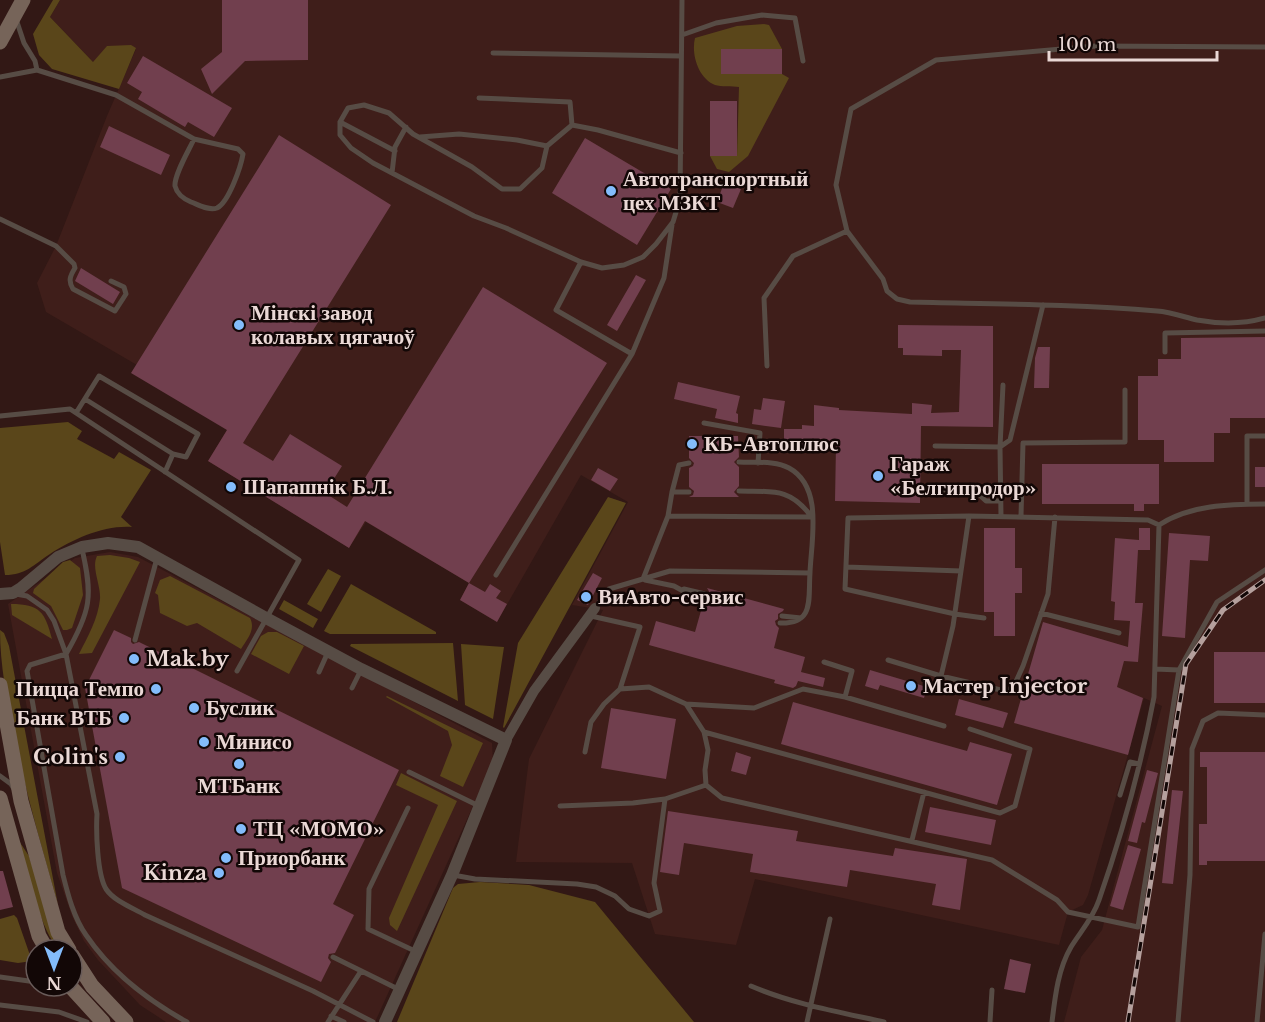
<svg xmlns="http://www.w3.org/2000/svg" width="1265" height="1022" font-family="'Libre Baskerville',serif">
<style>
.built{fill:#3f1e1a}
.green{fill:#5a461a}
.building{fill:#713f4e}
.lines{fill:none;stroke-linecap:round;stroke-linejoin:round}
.service{stroke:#574c45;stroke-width:5}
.minor{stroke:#574c45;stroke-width:10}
.tertiary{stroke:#574c45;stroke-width:12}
.secondary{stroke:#766459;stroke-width:15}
.rail-casing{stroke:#b5a09d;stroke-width:5}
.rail{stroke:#120706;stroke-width:3;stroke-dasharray:9;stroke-linecap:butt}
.poi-dot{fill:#83bcfb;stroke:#120706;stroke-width:2}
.labels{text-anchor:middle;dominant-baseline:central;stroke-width:5;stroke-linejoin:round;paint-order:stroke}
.poi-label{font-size:21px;font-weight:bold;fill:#ead8d5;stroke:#120706;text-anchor:start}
</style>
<rect width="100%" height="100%" fill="#321815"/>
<path class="built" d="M60 0H1265V1022H1064L1081 957 1102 930 1162 706 1144 698 1088 895 1083 905 1068 912 1059 945 755 879 736 945 655 934 632 863 516 862 529 759 603 610 572 605 628 502 581 475 497 622 460 600 469 583 366 522 349 548 208 461 227 430 137 365 46 312 37 283 56 246 107 116 136 49 93 62 50 17Z
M110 552 138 557 492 743 493 762 375 1022H166L140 1005 98 960 84 941 72 916 57 873 8 604 75 558Z"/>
<path class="green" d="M53 0H60L50 17 93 62 107 46 131 45 136 48 119 89 52 69 39 55 33 34Z
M764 24 769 25 782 49V74L789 78 748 156 729 172 717 169 710 156H737L739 87C732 86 721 87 715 85 698 78 691 54 695 38L737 26Z
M68 422 82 431 77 439 114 459 119 452 151 470 121 517 132 527C104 525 73 539 50 554 33 565 26 575 5 575L0 542V428Z
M608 497 626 503 504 728 503 727 518 643Z
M110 555 129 558 140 562 92 653 79 654C88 636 98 619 100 599 101 585 91 568 97 556Z
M70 560 80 568 83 595 72 628 67 630H63L51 606 33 593 34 589 63 562Z
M328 569 341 576 321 612 307 604Z
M170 576 250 618C256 630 247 639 241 649L197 623 187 626 160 613 158 595 155 593 160 580Z
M351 584 436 632V634H330L324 631Z
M284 600 318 619 313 628 279 609Z
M11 604C40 604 45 612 52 639L12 615Z
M0 630 4 633 9 646 58 905C42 849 26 793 14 735 7 700 0 665 0 630Z
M268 632H277L304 646 289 674 251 654 261 636Z
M453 643 458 701 350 646 351 644Z
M461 644 504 647 493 719 465 705Z
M387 696 483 743 463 787 440 776 452 745 448 731 386 697Z
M401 773 457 801 397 931 390 925 389 918 438 805 396 785Z
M19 841 29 856 57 943 55 944C40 928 26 865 19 841Z
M480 882 529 885 595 902 694 1022H397L453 888 458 884Z
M14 915 17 918 32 961 18 963 0 960V919Z"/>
<path class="building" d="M222 0H308V60L245 61 212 94 201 69 222 52Z
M721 49H782V74H721Z
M143 56 232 108 214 137 188 122 185 127 138 99 142 92 127 83Z
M710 101H737V156H710Z
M109 126 170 155 161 175 100 147Z
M279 135 391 205 243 443 273 461 290 434 342 466 325 493 347 507 483 287 607 363 469 583 365 521 349 548 208 461 227 430 131 373Z
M585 138 671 189 637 245 552 193Z
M724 183 741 189 733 208 717 202Z
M81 268 120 292 113 304 75 281Z
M636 275 646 280 617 331 607 325Z
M898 325 993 326V427L921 426 920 503 835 501 836 445H813V447H802V451H784V429H802V425L814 426V405L839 408V410L912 414V403L932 405 931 413 959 412 961 350H942V356L903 355V348H898Z
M1265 337V418H1230V433H1214V462H1164V440H1138V376H1158V359H1181V338Z
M1038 347H1050L1049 388H1034L1035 358Z
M678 382 740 396 736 413 738 414V423L715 418 717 409 674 399Z
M763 398 785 401 781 428 752 424 754 409 761 410Z
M689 436H738L739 457 734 462 739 467V486L734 492 739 497H689L693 495 694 491 689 487V468L693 466 694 463 689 458Z
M1042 464H1159V504H1144V511H1134V504H1042Z
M1255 467H1265V487H1255Z
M598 468 618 479 610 491 591 480Z
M984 528H1015V568H1022V593H1015V636H994V612H984Z
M1139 528H1150V550H1138L1135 603H1143L1138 662 1124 661 1117 687 1143 698 1128 755 1014 723 1043 622 1128 647 1130 621 1114 620 1115 602 1111 601 1115 538 1139 540Z
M1169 533 1210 536 1208 561 1190 560 1185 638 1162 636Z
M593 573 602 578 588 605 577 600Z
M469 583 485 592 490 584 501 591 496 598 507 604 497 622 460 600Z
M707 588 784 609 783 611 778 614V619L775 621 776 625 779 628 774 648 805 657 801 672 825 678 823 687 798 681 796 686 793 688 774 683 775 680 649 645 656 621 695 632 702 607 707 604 706 599 710 593Z
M114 630 131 638V642L133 644 139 642 399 770 333 904 354 915 335 953 329 954 328 958 331 962 321 982 122 888 85 688Z
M1214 652H1265V703H1214Z
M870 670 927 687 924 698 880 685 878 690 865 686Z
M959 699 1008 713 1003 728 955 715Z
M793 702 967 751 970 742 1012 754 997 805 781 744Z
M611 708 676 719 666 779 601 768Z
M736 752 751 757 746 775 731 771Z
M1200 752H1265V861H1207V865H1199V824H1207V767H1200Z
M1147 770 1158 773 1145 823 1142 822 1137 843 1128 841Z
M1172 790 1183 791 1173 884 1162 883Z
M930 807 996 820 991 845 925 832Z
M668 811 798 831 796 841 893 856 895 848 967 859 960 910 932 905 936 884 850 870 847 887 750 872 753 854 684 843 679 875 660 872Z
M1128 845 1141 849 1123 910 1110 906Z
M0 871H3L13 907 0 910Z
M1010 959 1031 964 1025 993 1004 989Z"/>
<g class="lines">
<path class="service" d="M16 19 24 43 35 61 37 70 116 95 194 139 238 149 243 154C241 166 229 202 217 208 209 211 199 205 191 202 184 199 177 194 175 186 174 175 189 150 194 139
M682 35 716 23 762 15 795 18 803 61
M1265 47 1095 46 936 60 851 109 836 185 847 231 883 279 887 291 897 299 910 302C992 304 1075 304 1157 311 1171 312 1184 317 1197 320 1219 324 1244 324 1265 318
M493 53 681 56
M0 77 37 70
M479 98 570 102 572 125
M340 122 395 151
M420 137 459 134 517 140 547 146 542 168 520 189H502L472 167 413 134 389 113 364 105 348 108 340 122V135L351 148 373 163 474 216 506 228 581 262 602 268 624 265 643 257 656 244 673 222 680 199 682 0
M547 146 572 125 598 130 681 153
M392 173 395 147 406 127
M0 219 56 246 74 264 75 268C70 276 68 281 73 289L115 311 126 294 124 287 111 281
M1165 352V333L1265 331
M632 354 664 278 672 225
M767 366 764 298 793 256 847 231
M76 413 99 376 198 434 186 457 173 454 85 399
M0 416 70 409 299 560 237 671
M704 423 760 433 758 463
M935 446 1000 447 1001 516
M1000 447 1010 440 1043 305
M1000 447 1003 385
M165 472 173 454
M936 490H974L986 501H1000
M739 491C772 492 789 487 811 516
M672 492 679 465 689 463
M1247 504V436H1265
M668 516 812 517
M969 516 848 518 845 589 955 614 984 618
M1021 516 1023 443 1125 442V390
M1159 525C1189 505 1230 504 1265 504
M82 549C93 596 91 611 66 654L30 665 27 671 63 875C68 895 74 918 86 935 111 972 149 1001 187 1022
M846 567 961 571
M496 575 632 354 556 310 581 262
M643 579 668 516 672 492H689
M645 580 674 586 703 602
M684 589 705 594
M16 594 27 596 47 610 54 621 66 654 97 814C96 831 97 874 106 889 114 901 133 908 145 915L313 991 373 1022
M595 608 609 589 670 571 810 573C811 541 824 487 789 468 775 460 754 463 739 462
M1041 613 1119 633
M591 616 640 627 620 689
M782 616 801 618
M780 623C815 624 808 599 810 573
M135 640 157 558
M888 660 941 676 953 626 969 516 1148 520 1159 525
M824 662 852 671 845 697
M1155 669 1179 670 1217 602 1265 570
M319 672 328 652
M941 676 1005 691 1013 688 1023 666 1048 594 1055 517
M352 688 361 670
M686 704 754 708 803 689 845 697 944 726
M704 732 1000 813 1015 806 1030 749 970 729
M585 752 591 722 604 704 620 689 649 687 686 704 704 732 708 750 705 770 706 785 722 798 992 860 1057 900 1068 912 1138 927 1179 670
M409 772 479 806
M0 776 11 784 14 789
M1120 795 1130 762 1139 764
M560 806 633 803 665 799
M408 808 369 889 368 929 417 952
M912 840 924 792
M453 875 475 879 577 884 596 887 615 896 629 909 649 916 660 911 654 883 665 799 706 785
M333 957 400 990
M0 977 36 982
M751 986C793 1004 839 1012 884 1022
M0 1005 59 1012 87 1022
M331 1016 344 1022
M328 1022 361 971
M807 1022 830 919
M990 1022 992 990
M1052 1022C1055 997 1058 969 1071 947 1081 931 1093 918 1099 900 1122 834 1141 766 1154 697L1159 525
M1178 1022 1190 875 1192 749 1203 721 1218 713 1265 715
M1257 1022 1265 934"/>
<path class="minor" d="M506 740 534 691 595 608"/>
<path class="tertiary" d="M0 594 13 593 21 588 58 557 82 547 108 543 138 547 266 618 361 669 506 740 452 875 385 1022"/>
<path class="secondary" d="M0 42 23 0
M0 685 21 801 58 932 69 950
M0 798 39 936 47 950
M72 955 92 986 126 1022
M70 986 103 1022"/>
<g class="rail-casing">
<path id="rail" d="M1128 1022 1186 664 1223 610 1265 580"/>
</g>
<use href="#rail" class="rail"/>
</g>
<g class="poi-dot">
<circle cx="611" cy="191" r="6"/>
<circle cx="239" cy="325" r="6"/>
<circle cx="692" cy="444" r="6"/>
<circle cx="878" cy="476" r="6"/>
<circle cx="231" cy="487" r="6"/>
<circle cx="586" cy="597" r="6"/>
<circle cx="134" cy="659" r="6"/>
<circle cx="911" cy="686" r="6"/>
<circle cx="156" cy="689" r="6"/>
<circle cx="194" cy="708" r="6"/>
<circle cx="124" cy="718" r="6"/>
<circle cx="204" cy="742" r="6"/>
<circle cx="120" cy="757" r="6"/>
<circle cx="239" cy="764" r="6"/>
<circle cx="241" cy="829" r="6"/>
<circle cx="226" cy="858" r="6"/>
<circle cx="219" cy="873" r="6"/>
</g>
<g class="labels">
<g class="poi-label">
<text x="623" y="179">Автотранспортный<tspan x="623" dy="24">цех МЗКТ</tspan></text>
<text x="251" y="313">Мінскі завод<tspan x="251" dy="24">колавых цягачоў</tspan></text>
<text x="704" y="444">КБ-Автоплюс</text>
<text x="890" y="464">Гараж<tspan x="890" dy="24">«Белгипродор»</tspan></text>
<text x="243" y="487">Шапашнік Б.Л.</text>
<text x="598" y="597">ВиАвто-сервис</text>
<text x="146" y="659">Mak.by</text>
<text x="923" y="686">Мастер Injector</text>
<text x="144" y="689" text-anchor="end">Пицца Темпо</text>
<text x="206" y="708">Буслик</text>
<text x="112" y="718" text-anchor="end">Банк ВТБ</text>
<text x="216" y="742">Минисо</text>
<text x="108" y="757" text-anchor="end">Colin's</text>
<text x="239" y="786" text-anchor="middle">МТБанк</text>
<text x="253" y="829">ТЦ «МОМО»</text>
<text x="238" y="858">Приорбанк</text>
<text x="207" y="873" text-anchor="end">Kinza</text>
</g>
</g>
<g transform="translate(54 968) rotate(180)"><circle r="28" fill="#120706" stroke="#685b59" stroke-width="1.5"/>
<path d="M0-4.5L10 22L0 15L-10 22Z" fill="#83bcfb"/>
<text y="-9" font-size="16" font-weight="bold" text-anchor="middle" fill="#ead8d5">N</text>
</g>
<path d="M1049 51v9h168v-9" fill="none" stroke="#ead8d5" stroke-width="3"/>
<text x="1058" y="51" font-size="18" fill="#ead8d5" stroke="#120706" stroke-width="4.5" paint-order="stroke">100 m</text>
</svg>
